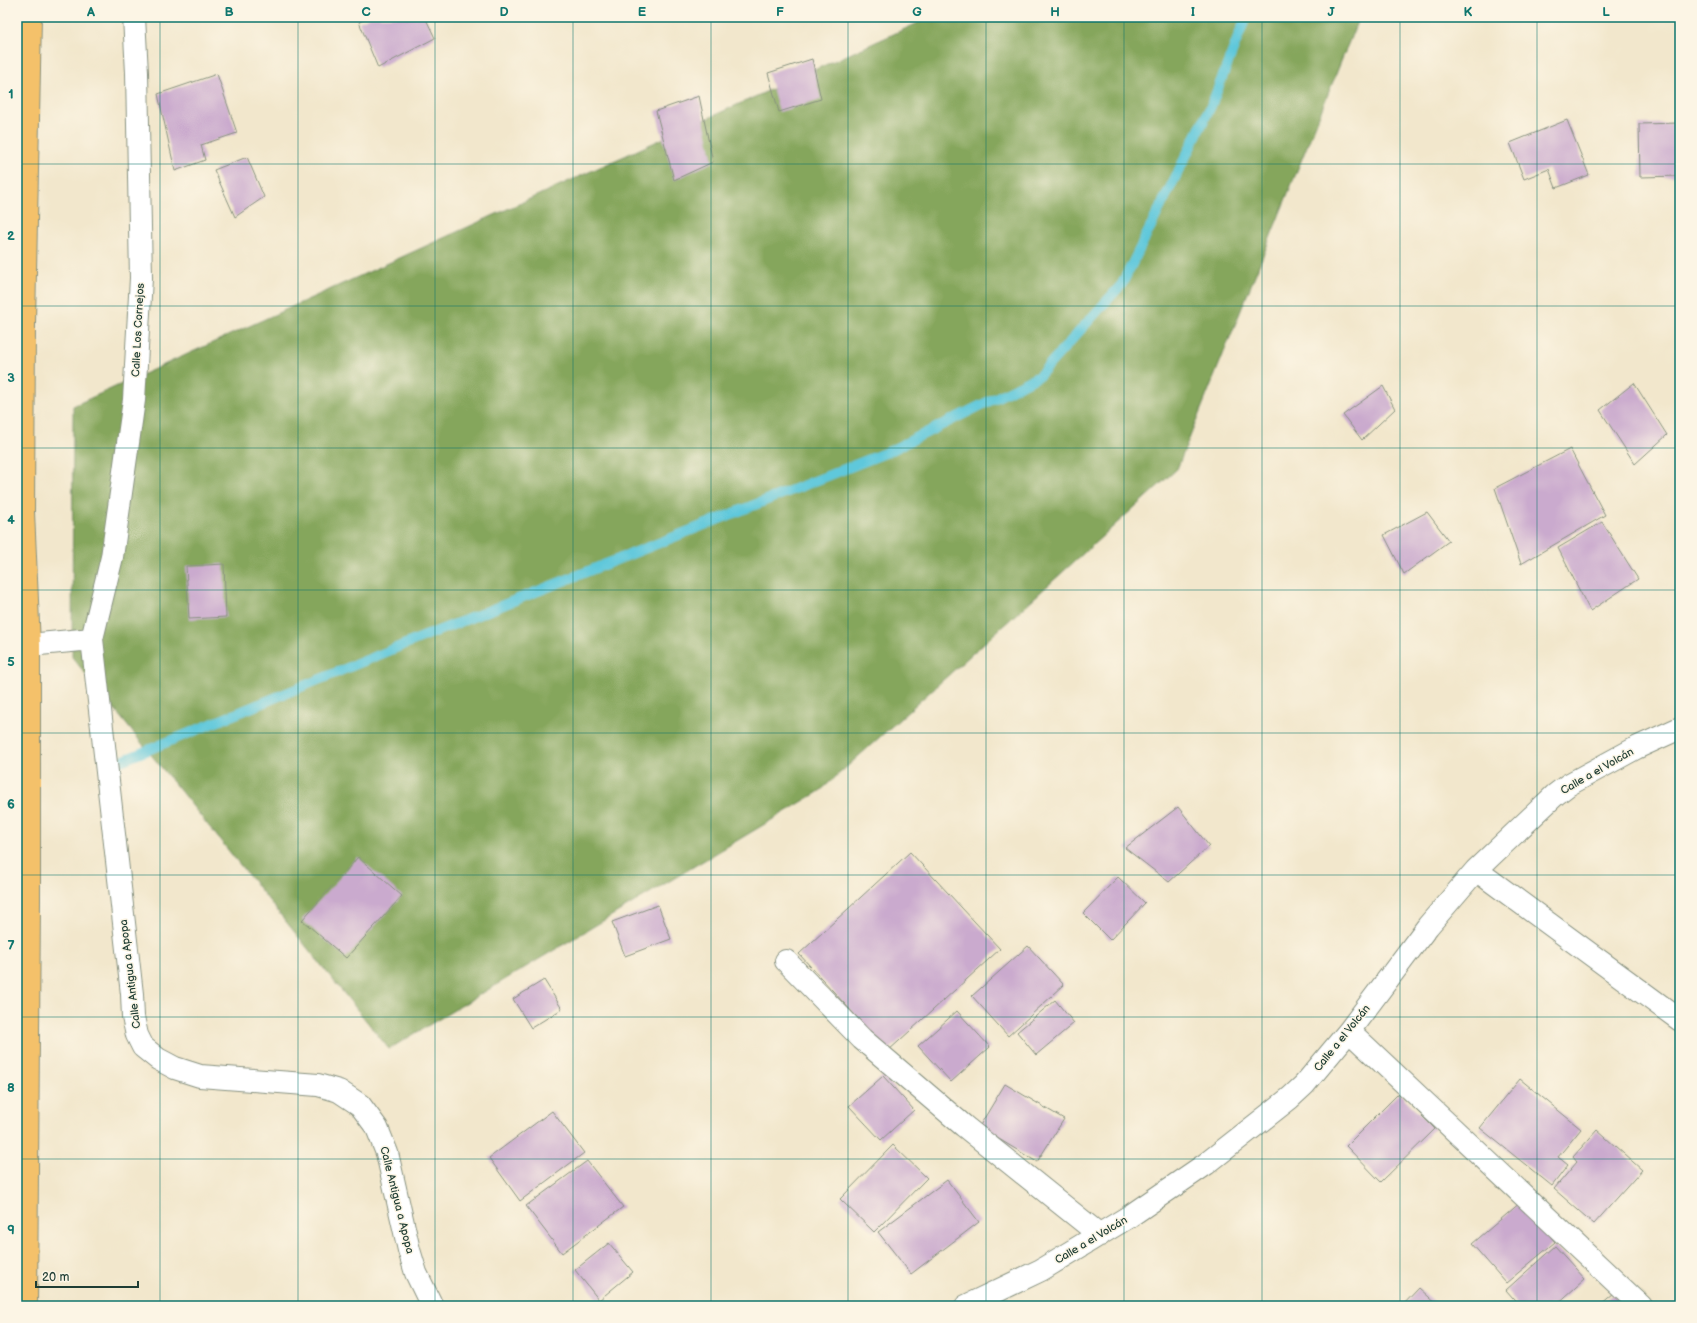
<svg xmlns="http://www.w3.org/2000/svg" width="1697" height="1323" font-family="'Balsamiq Sans',sans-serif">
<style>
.forest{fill:#85a65b;stroke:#527248}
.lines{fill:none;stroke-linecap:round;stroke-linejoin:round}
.stream{stroke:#5fc8db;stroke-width:10}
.building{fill:#caaace}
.minor-casing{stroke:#889280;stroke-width:24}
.trunk-casing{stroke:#889280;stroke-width:24}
.minor{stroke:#fff;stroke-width:22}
.trunk{stroke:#f4c16a;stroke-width:22}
.grid{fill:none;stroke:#0f766e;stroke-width:1;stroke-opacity:0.55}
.labels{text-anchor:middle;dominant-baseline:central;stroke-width:3;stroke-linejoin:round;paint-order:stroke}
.street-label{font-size:11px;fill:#1f3d34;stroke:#fcf5e5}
.neatline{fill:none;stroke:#0f766e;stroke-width:1.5}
.grid-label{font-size:13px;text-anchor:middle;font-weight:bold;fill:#0f766e}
</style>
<rect width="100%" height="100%" fill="#fcf5e5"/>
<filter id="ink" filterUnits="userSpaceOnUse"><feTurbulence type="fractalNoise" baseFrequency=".025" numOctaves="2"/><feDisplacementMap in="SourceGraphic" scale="8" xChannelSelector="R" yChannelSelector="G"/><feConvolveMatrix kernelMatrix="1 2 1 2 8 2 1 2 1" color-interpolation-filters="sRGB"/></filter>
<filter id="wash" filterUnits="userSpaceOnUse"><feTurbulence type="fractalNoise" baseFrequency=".012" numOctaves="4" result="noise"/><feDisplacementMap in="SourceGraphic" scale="16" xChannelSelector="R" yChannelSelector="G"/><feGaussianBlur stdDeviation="0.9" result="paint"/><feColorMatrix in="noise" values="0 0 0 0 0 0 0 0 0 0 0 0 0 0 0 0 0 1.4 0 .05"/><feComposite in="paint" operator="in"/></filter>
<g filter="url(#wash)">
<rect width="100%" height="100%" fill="#f2e7cc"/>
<path class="forest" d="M931 17H1359L1177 469 820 791 389 1049 72 657 73 406Z"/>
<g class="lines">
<path class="stream" d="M114 764 425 636 890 451 1039 376 1122 284 1211 106 1246 17"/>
</g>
<g id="blocks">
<path class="building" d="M370 17H425L435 38 378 68 359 22Z
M812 59 821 99 779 112 768 73Z
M217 74 237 133 201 145 205 160 175 171 158 94Z
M699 96 713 162 674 180 656 111Z
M1567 120 1589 175 1556 188 1549 169 1524 179 1510 143Z
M1680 123V176L1640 177 1639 124Z
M247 157 264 197 235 217 214 170Z
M1634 383 1667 435 1635 464 1600 410Z
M1383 386 1395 409 1362 440 1343 415Z
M1570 449 1605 515 1521 564 1495 488Z
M1427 512 1449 541 1404 574 1384 535Z
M1602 522 1638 579 1590 611 1558 548Z
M224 564 226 617 189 619 186 566Z
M1178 807 1209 846 1169 882 1125 848Z
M910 852 1000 949 888 1051 799 954Z
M358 857 402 896 346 958 302 920Z
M1118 877 1145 903 1110 940 1083 913Z
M658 905 671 939 625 956 612 922Z
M1028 946 1064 985 1008 1036 972 996Z
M544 980 562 1009 531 1028 513 999Z
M1055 1000 1074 1023 1036 1055 1017 1032Z
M957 1011 990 1047 951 1082 918 1046Z
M883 1076 914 1110 881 1140 849 1106Z
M1520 1079 1581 1129 1558 1157 1568 1165 1552 1186 1480 1128Z
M1005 1084 1064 1119 1037 1162 979 1127Z
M1399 1093 1435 1129 1381 1182 1346 1146Z
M552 1111 584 1153 520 1201 489 1158Z
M1597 1130 1642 1170 1594 1224 1554 1189 1577 1162 1573 1157Z
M893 1145 927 1178 874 1232 840 1199Z
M587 1161 623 1207 562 1253 526 1206Z
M947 1180 979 1222 911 1274 878 1232Z
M1521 1202 1555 1242 1506 1283 1472 1244Z
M609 1243 633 1272 599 1300 575 1270Z
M1555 1246 1585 1279 1555 1306H1520L1506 1290Z
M1419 1288 1439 1306H1402Z
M1614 1294 1625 1306H1600Z"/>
</g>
</g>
<g filter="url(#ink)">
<use href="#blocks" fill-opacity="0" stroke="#889280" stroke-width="1"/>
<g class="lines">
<g class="minor-casing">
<path id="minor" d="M134 17 137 73 141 278 134 400 112 557 92 639 132 994 133 1017 137 1035 143 1047 158 1059 175 1068 200 1076 318 1085 339 1091 360 1105 377 1128 387 1153 409 1250 416 1273 432 1306
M29 645 92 639
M1476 870 1680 1020
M786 961 862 1039 964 1126 1100 1235
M1349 1031 1641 1306
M966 1306 1041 1270 1130 1216 1206 1164 1290 1098 1304 1085 1349 1031 1428 926 1476 870 1555 795 1568 785 1636 748 1680 728"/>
</g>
<g class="trunk-casing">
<path id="trunk" d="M26 1306 29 901V645L23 512 24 323 30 17"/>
</g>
<use href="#minor" class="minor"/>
<use href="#trunk" class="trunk"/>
</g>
</g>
<path class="grid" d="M160 17V1306M298 17V1306M435 17V1306M573 17V1306M711 17V1306M848 17V1306M986 17V1306M1124 17V1306M1262 17V1306M1400 17V1306M1537 17V1306M17 164H1680M17 306H1680M17 448H1680M17 590H1680M17 733H1680M17 875H1680M17 1017H1680M17 1159H1680"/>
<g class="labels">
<g class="street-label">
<text transform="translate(138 330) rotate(-87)">Calle Los Cornejos</text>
<text transform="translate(1597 771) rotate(-30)">Calle a el Volcán</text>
<text transform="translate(130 974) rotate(-97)">Calle Antigua a Apopa</text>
<text transform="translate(1342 1038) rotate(-51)">Calle a el Volcán</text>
<text transform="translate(397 1200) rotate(76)">Calle Antigua a Apopa</text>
<text transform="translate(1091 1240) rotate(-31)">Calle a el Volcán</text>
</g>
</g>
<rect width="1697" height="1323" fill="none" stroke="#fcf5e5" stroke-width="44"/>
<path d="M36 1281v6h102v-6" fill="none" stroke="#1f3d34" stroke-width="2"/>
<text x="42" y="1281" font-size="12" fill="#1f3d34" stroke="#fcf5e5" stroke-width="3" paint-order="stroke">20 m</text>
<rect x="22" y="22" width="1653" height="1279" class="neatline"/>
<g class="grid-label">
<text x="91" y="16">A</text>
<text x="229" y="16">B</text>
<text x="366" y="16">C</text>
<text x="504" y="16">D</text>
<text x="642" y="16">E</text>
<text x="780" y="16">F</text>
<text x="917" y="16">G</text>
<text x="1055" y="16">H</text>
<text x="1193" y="16">I</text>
<text x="1331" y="16">J</text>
<text x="1468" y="16">K</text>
<text x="1606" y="16">L</text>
<text x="11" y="98">1</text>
<text x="11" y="240">2</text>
<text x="11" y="382">3</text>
<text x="11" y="524">4</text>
<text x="11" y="666">5</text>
<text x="11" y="808">6</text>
<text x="11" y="950">7</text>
<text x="11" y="1092">8</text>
<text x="11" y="1234">9</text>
</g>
</svg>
